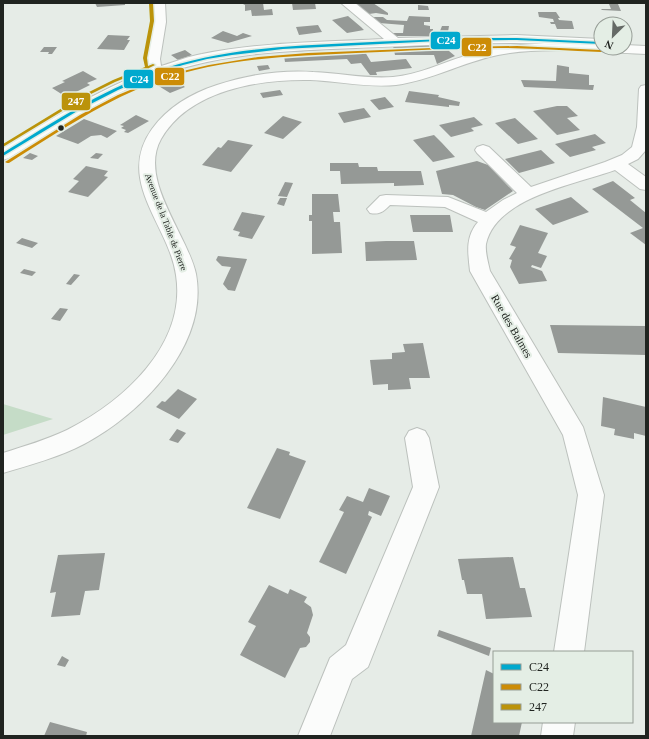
<svg xmlns="http://www.w3.org/2000/svg" width="649" height="739" font-family="Georgia,serif">
<style>
.green{fill:#c5dcc7}
.building{fill:#959996}
.lines{fill:none;stroke-linecap:round;stroke-linejoin:round}
.minor-casing{stroke:#bcc1bd;stroke-width:2}
.secondary-casing{stroke:#bcc1bd;stroke-width:2}
.minor{fill:#fbfcfb;fill-rule:evenodd}
.secondary{fill:#fbfcfb;fill-rule:evenodd}
.bus-1-casing{stroke:#e4eee5;stroke-width:3}
.bus-2-casing{stroke:#e4eee5;stroke-width:3}
.bus-3-casing{stroke:#e4eee5;stroke-width:3}
.bus-1{fill:#00a9ce;fill-rule:evenodd}
.bus-2{fill:#cc8c06;fill-rule:evenodd}
.bus-3{fill:#bb930a;fill-rule:evenodd}
.bus-dot{fill:#202420;stroke:#e4eee5;stroke-width:1.5}
.labels{text-anchor:middle;dominant-baseline:central;stroke-width:4;stroke-linejoin:round;paint-order:stroke}
.far-street-label{font-size:9px;fill:#202420;stroke:#e4eee5}
.street-label{font-size:11px;fill:#202420;stroke:#e4eee5}
.line-badge{stroke:#e4eee5;stroke-width:1.5}
.badge-label{font-size:11px;text-anchor:middle;font-weight:bold;fill:#fff}
</style>
<rect width="100%" height="100%" fill="#e6ece7"/>
<path class="green" d="M3 404 53 419 3 435Z"/>
<path class="building" d="M95 3H125V5L97 7Z
M241 3H263L264 10 272 9 273 15 252 16 251 10 245 11V5Z
M292 3H315L316 9 293 10Z
M353 3H373L388 13V15L376 13 369 14Z
M609 4H618L621 11 602 10 601 9H611Z
M418 5 428 6 429 10H418Z
M538 12H556L560 18H558L559 20 572 21 574 29H557L555 24H551L550 22H554L553 19 539 17Z
M348 16 361 27 364 30 347 33 332 20Z
M409 16 430 17V22H424V25L430 26V29H433V32H430V36H395L391 33H403L404 25 379 23 372 17H383L387 20 407 21Z
M318 25 322 32 299 35 296 27Z
M442 26H449L448 32 440 31Z
M223 31 237 36 243 33 252 36 228 43 211 38Z
M108 35 130 36 127 40H130L124 50 97 49Z
M426 45H447L449 51 455 56 437 64 434 55H395L393 46Z
M44 47H57L52 54H48L49 52H40Z
M185 50 192 55 178 60 171 55Z
M365 52 371 62 406 59 412 68 376 72 377 75H370L361 63 351 64 347 59 285 62 284 56Z
M268 65 270 69 259 71 257 66Z
M557 65 569 67V73L589 75V85H594L593 90 524 87 521 80 556 81Z
M83 71 97 79 87 83 90 85 72 94 69 92 63 95 52 88 65 82 62 81Z
M174 78 182 82 179 83 185 87 170 93 157 85Z
M280 90 283 95 263 98 260 93Z
M409 91 439 95 438 97 460 102 459 106 449 105V107L405 102Z
M385 97 394 107 379 110 370 100Z
M557 106H567L578 116 567 118 580 130 557 135 533 111Z
M364 108 371 117 344 123 338 113Z
M136 115 149 121 128 133 124 132 126 130 121 128 124 126 120 125Z
M283 116 302 122 283 139 264 133Z
M474 117 483 125 471 128 474 131 451 137 439 125Z
M515 118 538 139 518 144 495 123Z
M84 119 117 131 107 138 101 135 91 136 78 144 56 136Z
M595 134 606 143 592 147 596 150 570 157 555 144Z
M434 135 442 143 455 157 433 162 413 140Z
M228 140 253 145 231 172 202 165 218 147 221 148Z
M541 150 555 163 519 173 505 159Z
M30 153 38 156 32 160 23 158Z
M96 153 103 154 98 159 90 158Z
M477 161 488 165 513 191 485 210 476 207 453 195 442 194 436 171Z
M330 163H358L359 167H377L378 171H421L424 185 394 186V183L341 184 340 171H330Z
M86 166 108 171 104 176 108 177 88 197 68 192 79 181 73 179Z
M613 181 635 198 630 200 646 213V245L630 233 643 228 592 189Z
M285 182 293 183 287 197 278 196Z
M312 194H338L340 212H333L334 222H340L342 253 312 254V221H309V215H312Z
M571 197 589 212 553 225 535 209Z
M280 198H287L284 206 277 204Z
M242 212 265 216 252 239 238 236 240 232 233 230Z
M410 215H450L453 232H413Z
M520 225 548 233 538 253 547 256 541 268 532 265 531 267 542 271 547 281 519 284 510 267 512 260 509 259 516 247 510 245Z
M22 238 38 243 32 248 16 243Z
M386 241H414L417 260 366 261 365 242Z
M218 256 247 259 235 291 228 290 223 284 231 267 222 266 216 260Z
M24 269 36 272 32 276 20 273Z
M74 274 80 275 71 285 66 284Z
M60 308 68 309 60 321 51 319Z
M550 325 646 326V355L558 353Z
M423 343 430 378H409L411 389 388 390V384L373 385 370 360 392 359V353L405 352 403 344Z
M178 389 197 399 179 419 156 407 162 401 165 402Z
M603 397 646 407V436L634 433V439L614 435 615 429 601 426Z
M177 429 186 433 178 443 169 440Z
M277 448 290 452 289 455 306 461 280 519 247 508Z
M369 488 390 496 381 516 369 511 368 515 372 517 346 574 319 562 344 512 339 510 347 496 363 502Z
M105 553 99 590 85 591 80 615 51 617 56 592 50 593 58 555Z
M513 557 520 588H525L532 617 486 619 482 594H467L464 580H462L458 559Z
M269 585 288 594 290 589 307 597 304 602 311 607 313 615 307 633 310 637V642L306 647 300 648 285 678 240 655 256 626 248 622Z
M439 630 491 648 489 656 437 636Z
M62 656 69 660 65 667 57 665Z
M486 670 494 674V722H522L519 736H471Z
M50 722 87 732 86 736H44Z"/>
<g class="lines">
<g class="minor-casing">
<path id="minor" d="M153 3H165L166 22 160 59 161 66C175 62 189 56 202 54 262 42 324 42 384 39L341 3H355L398 38 516 35 601 39V47C572 46 543 43 514 43 462 43 409 46 356 48 290 51 224 52 161 75 106 95 58 128 9 158L3 160V148C51 119 97 91 149 70L146 59 154 22Z
M646 85V150L638 159 628 164 646 177V190L640 189 615 170C577 184 496 197 486 244 485 252 488 262 490 271L583 427 604 495 584 652H554L578 495 563 435 470 271C468 253 465 237 478 222L445 207 390 205C383 212 379 215 370 213L367 209 380 196 386 195 448 197 486 212 503 200 517 193 477 153 475 150 477 147 483 145 489 147 531 187 605 162 622 155 632 147 637 127 639 89 641 86Z
M417 428 425 431 429 438 439 487 368 667 352 679 330 736H298L330 658 346 645 413 487 405 438 409 431Z
M543 722H575L573 736H541Z"/>
</g>
<g class="secondary-casing">
<path id="secondary" d="M544 44 601 45V48H625V45L646 46V54C600 52 542 46 498 55 463 62 432 80 396 85 368 88 339 81 310 80 259 79 189 90 161 139 138 180 188 235 196 274 209 345 141 414 84 444 59 457 30 465 3 473V453C25 446 46 440 67 430 123 402 187 345 176 275 169 225 115 181 152 129 168 107 192 93 217 85 247 75 281 70 313 72 339 73 366 79 393 77 418 75 441 63 465 56 491 47 517 44 544 44Z"/>
</g>
<use href="#minor" class="minor"/>
<use href="#secondary" class="secondary"/>
<g class="bus-1-casing">
<path id="bus-1" d="M478 38H517L601 42V44L517 40 438 41 283 49 232 55 207 59 183 65 158 73 118 90 79 110 3 156V153C52 123 100 91 154 72 217 49 285 46 351 43 393 41 436 39 478 38Z"/>
</g>
<g class="bus-2-casing">
<path id="bus-2" d="M517 46 601 50 603 51 601 52C567 51 533 48 499 48 451 48 404 51 356 53 291 56 223 58 161 80 106 99 57 133 9 163H7L5 162 80 115 118 95 159 78 183 71 209 65 258 57 308 53 457 47Z"/>
</g>
<g class="bus-3-casing">
<path id="bus-3" d="M149 3H153L154 21 147 58 148 66 153 64 155 65 149 68V75H147L145 70 115 82 87 96 3 147V144L85 94 113 80 145 67 143 58 150 21Z"/>
</g>
<use href="#bus-1" class="bus-1"/>
<use href="#bus-2" class="bus-2"/>
<use href="#bus-3" class="bus-3"/>
</g>
<circle class="bus-dot" cx="61" cy="128" r="3.5"/>
<g class="labels">
<g class="far-street-label">
<text transform="translate(166 222) rotate(69)">Avenue de la Table de Pierre</text>
</g>
<g class="street-label">
<text transform="translate(512 326) rotate(60)">Rue des Balmes</text>
</g>
</g>
<g class="line-badge">
<rect x="430" y="31" width="31" height="19" rx="4" fill="#00a9ce"/>
<rect x="461" y="37" width="31" height="20" rx="4" fill="#cc8c06"/>
<rect x="154" y="67" width="31" height="19" rx="4" fill="#cc8c06"/>
<rect x="123" y="69" width="31" height="20" rx="4" fill="#00a9ce"/>
<rect x="61" y="92" width="30" height="19" rx="4" fill="#bb930a"/>
</g>
<g class="badge-label">
<text x="446" y="44">C24</text>
<text x="477" y="51">C22</text>
<text x="170" y="80">C22</text>
<text x="139" y="83">C24</text>
<text x="76" y="105">247</text>
</g>
<rect width="649" height="739" fill="none" stroke="#202420" stroke-width="8"/>
<rect x="493" y="651" width="140" height="72" fill="#e4eee5" stroke="#969d96"/>
<rect x="501" y="664" width="20" height="6" fill="#00a9ce" stroke="#969d96"/>
<text x="529" y="671" font-size="12" fill="#202420">C24</text>
<rect x="501" y="684" width="20" height="6" fill="#cc8c06" stroke="#969d96"/>
<text x="529" y="691" font-size="12" fill="#202420">C22</text>
<rect x="501" y="704" width="20" height="6" fill="#bb930a" stroke="#969d96"/>
<text x="529" y="711" font-size="12" fill="#202420">247</text>
<g transform="translate(613 36) rotate(204)"><circle r="19" fill="#e4eee5" stroke="#969d96"/>
<path d="M0-3L7 15L0 10L-7 15Z" fill="#656a66"/>
<text y="-6" font-size="11" font-weight="bold" text-anchor="middle" fill="#202420">N</text>
</g>
</svg>
